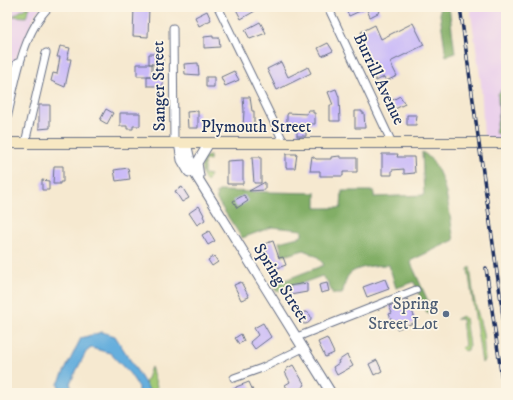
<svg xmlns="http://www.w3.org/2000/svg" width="513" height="400" font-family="'IM FELL DW Pica',serif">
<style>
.built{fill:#ebd1eb}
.green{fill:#a3ca75;stroke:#5f7c6a}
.forest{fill:#82ae66;stroke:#4e6e62}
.water{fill:#66afdd;stroke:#406f9e}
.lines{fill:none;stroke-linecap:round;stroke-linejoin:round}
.stream{stroke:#66afdd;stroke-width:2}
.building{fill:#c7b7f9}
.minor-casing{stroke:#687086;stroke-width:9}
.tertiary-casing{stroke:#687086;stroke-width:11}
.secondary-casing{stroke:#687086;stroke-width:12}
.minor{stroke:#fff;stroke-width:7}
.tertiary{stroke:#fff;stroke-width:9}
.secondary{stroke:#f7e8c3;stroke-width:10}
.rail-casing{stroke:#1b2f5e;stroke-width:3.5}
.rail{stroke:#fcf5e5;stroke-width:2;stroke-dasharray:6;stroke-linecap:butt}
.service-dot{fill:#5c6f8a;stroke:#fcf5e5;stroke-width:1.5}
.labels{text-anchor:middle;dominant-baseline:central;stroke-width:3.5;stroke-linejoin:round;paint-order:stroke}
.street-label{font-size:17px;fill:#1b2f5e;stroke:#fcf5e5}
.service-label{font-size:17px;fill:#4e5e75;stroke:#fcf5e5;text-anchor:end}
</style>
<rect width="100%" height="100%" fill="#fcf5e5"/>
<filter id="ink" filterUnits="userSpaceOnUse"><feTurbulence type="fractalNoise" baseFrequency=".025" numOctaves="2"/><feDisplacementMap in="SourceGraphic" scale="8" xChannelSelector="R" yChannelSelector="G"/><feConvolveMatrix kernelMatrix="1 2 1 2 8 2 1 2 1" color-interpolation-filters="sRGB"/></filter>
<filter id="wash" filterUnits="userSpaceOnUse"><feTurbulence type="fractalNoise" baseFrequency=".012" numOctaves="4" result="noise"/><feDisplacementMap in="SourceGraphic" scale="16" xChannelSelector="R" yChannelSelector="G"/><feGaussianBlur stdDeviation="0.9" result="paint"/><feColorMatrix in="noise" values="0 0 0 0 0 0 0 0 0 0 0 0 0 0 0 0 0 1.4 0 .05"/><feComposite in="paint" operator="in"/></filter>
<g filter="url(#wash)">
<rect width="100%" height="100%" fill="#f6e9d0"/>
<path class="built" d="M7 7H41L36 12 12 67 7 85Z
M470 7H506V140H484L481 83Z"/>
<path class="green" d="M27 7H30L26 17 13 16Z
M505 86 506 135 495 133 499 116 498 94Z
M210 156V160H204V174L210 175 207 182C200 175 200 165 205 157Z
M470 267 474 299 483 333 485 360 482 363 468 269Z
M462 316 465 318 469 346 468 350 464 351 461 348 465 346 462 319H456Z
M151 367 159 393H142Z"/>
<path class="forest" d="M439 7H449L455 53 446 56Z
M422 152C447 166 449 214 454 240L410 261 432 310 427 313 414 282 396 288 389 265C379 265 354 266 348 276 345 280 344 289 342 294H333L327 281 322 276 277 292 272 285 324 265 318 257 304 250 283 256 279 242 302 236V230L272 227 242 238 217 200 216 193 219 191 316 193V208H341L342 191H374V197L424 195Z"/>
<path class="water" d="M503 92 506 93V107L503 108 500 104Z
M102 332 115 336 151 393H138V386L130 374 110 353 91 348 86 352 70 383 73 393H61L58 384 81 338Z"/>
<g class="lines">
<path class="stream" d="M504 92 506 87"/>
</g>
<g id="blocks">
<path class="building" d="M134 7H149L148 37 133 36Z
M241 7H253L255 11 241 19 236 9Z
M345 7H369L349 16Z
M373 7H377L380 12 370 17 367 10Z
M207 11 211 20 199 26 195 17Z
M260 22 266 33 250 39 245 30Z
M413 23 424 45 390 62 397 76 386 81 384 77 376 81 355 39 362 35 361 32 375 25 381 39Z
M213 36V38H219L220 47 204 48V37Z
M328 43 333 51 322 56 318 48Z
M60 46 70 48 67 59H71L65 87 51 81 53 73 57 74 60 57H57Z
M149 54H163V64H149Z
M281 62 288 77 308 67 311 73 277 90 267 69Z
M198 63 199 75 185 74 184 64Z
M137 64H152V76H137Z
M234 71 239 80 225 86 221 77Z
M147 76H163V86H147Z
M206 77H214V87H206Z
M336 89 339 97 340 121H330V105H333L328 92Z
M400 96 405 104 395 109 391 101Z
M243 97H250L252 111H254V126H243L244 111Z
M39 105H50V128L39 129Z
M106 109 113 113 107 124 100 120Z
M308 110H313V113H315V124H306V136H297V126H287V115L288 113 307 114Z
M198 111V128H188L187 112Z
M355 111H362V113H364L365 128H355Z
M120 113H140V126H133V129H127V126H120Z
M407 115H417L416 125H407Z
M286 154H297L295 168H286Z
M382 154H398L397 157H414L415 173 404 174V169L392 170V175H382Z
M312 156 316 159H331V157L340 156V158H357V172H343V176H320V171H310Z
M252 157H261V183H254Z
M243 160V184H227V161Z
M54 166H63V182H60V184H53Z
M128 168 130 179 116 181 114 170Z
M42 180 49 181V190H42Z
M265 182V190L249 191Z
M182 187 189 198 182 202 175 191Z
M244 195 248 201 237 208 233 201Z
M199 206 204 215 203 216 205 220 197 225 189 213Z
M209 231 215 241 208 245 202 235Z
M273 241 279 258 283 257 286 265 272 270 264 244Z
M214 256 218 262 212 266 208 260Z
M385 279 389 289 367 297 363 287Z
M241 282 249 297 241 300 234 285Z
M307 283V292L290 295 288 286Z
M327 283 329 291 321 293 319 285Z
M408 299 416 322 397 329 395 323 393 324 389 314 392 313 389 306Z
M299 318a6 6 0 1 1 12 0a6 6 0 1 1-12 0Z
M263 323 271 337 255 349 250 342 258 335 254 328Z
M241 334 244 341 239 344 235 338Z
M327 338 334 353 325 357 318 342Z
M347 355 353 366 337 375 333 367 339 363 338 361Z
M377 360 382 371 374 375 369 364Z
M293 365 305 385 297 391 290 393 285 385 290 382 285 372 287 371 286 369Z
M249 382 254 393H226L236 388V387Z"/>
</g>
</g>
<g filter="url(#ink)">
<use href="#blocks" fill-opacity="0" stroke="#687086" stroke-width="1"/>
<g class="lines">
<g class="minor-casing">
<path id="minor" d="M218 7 284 143
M328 7 392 143
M173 28 174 143
M7 96 17 63
M7 119C15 84 22 33 49 7
M25 143 46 53
M297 337 416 290
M234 378 262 368 303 348"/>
</g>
<g class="tertiary-casing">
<path id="tertiary" d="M179 143 182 160 189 172
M186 143 192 169 331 393
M199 176 197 163 209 143"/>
</g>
<g class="secondary-casing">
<path id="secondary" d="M7 143H506"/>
</g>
<use href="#minor" class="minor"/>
<use href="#tertiary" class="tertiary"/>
<use href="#secondary" class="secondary"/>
<g class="rail-casing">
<path id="rail" d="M460 7 506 337
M486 268 504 393"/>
</g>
<use href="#rail" class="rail"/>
</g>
</g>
<circle class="service-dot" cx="446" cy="314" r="4"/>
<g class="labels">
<g class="street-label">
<text transform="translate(379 79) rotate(65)">Burrill Avenue</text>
<text transform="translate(159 86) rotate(-91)">Sanger Street</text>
<text x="256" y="127">Plymouth Street</text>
<text transform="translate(281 283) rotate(58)">Spring Street</text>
</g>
<g class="service-label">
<text x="438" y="304">Spring<tspan x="438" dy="20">Street Lot</tspan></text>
</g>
</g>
<rect width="513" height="400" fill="none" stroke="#fcf5e5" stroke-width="24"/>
</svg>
